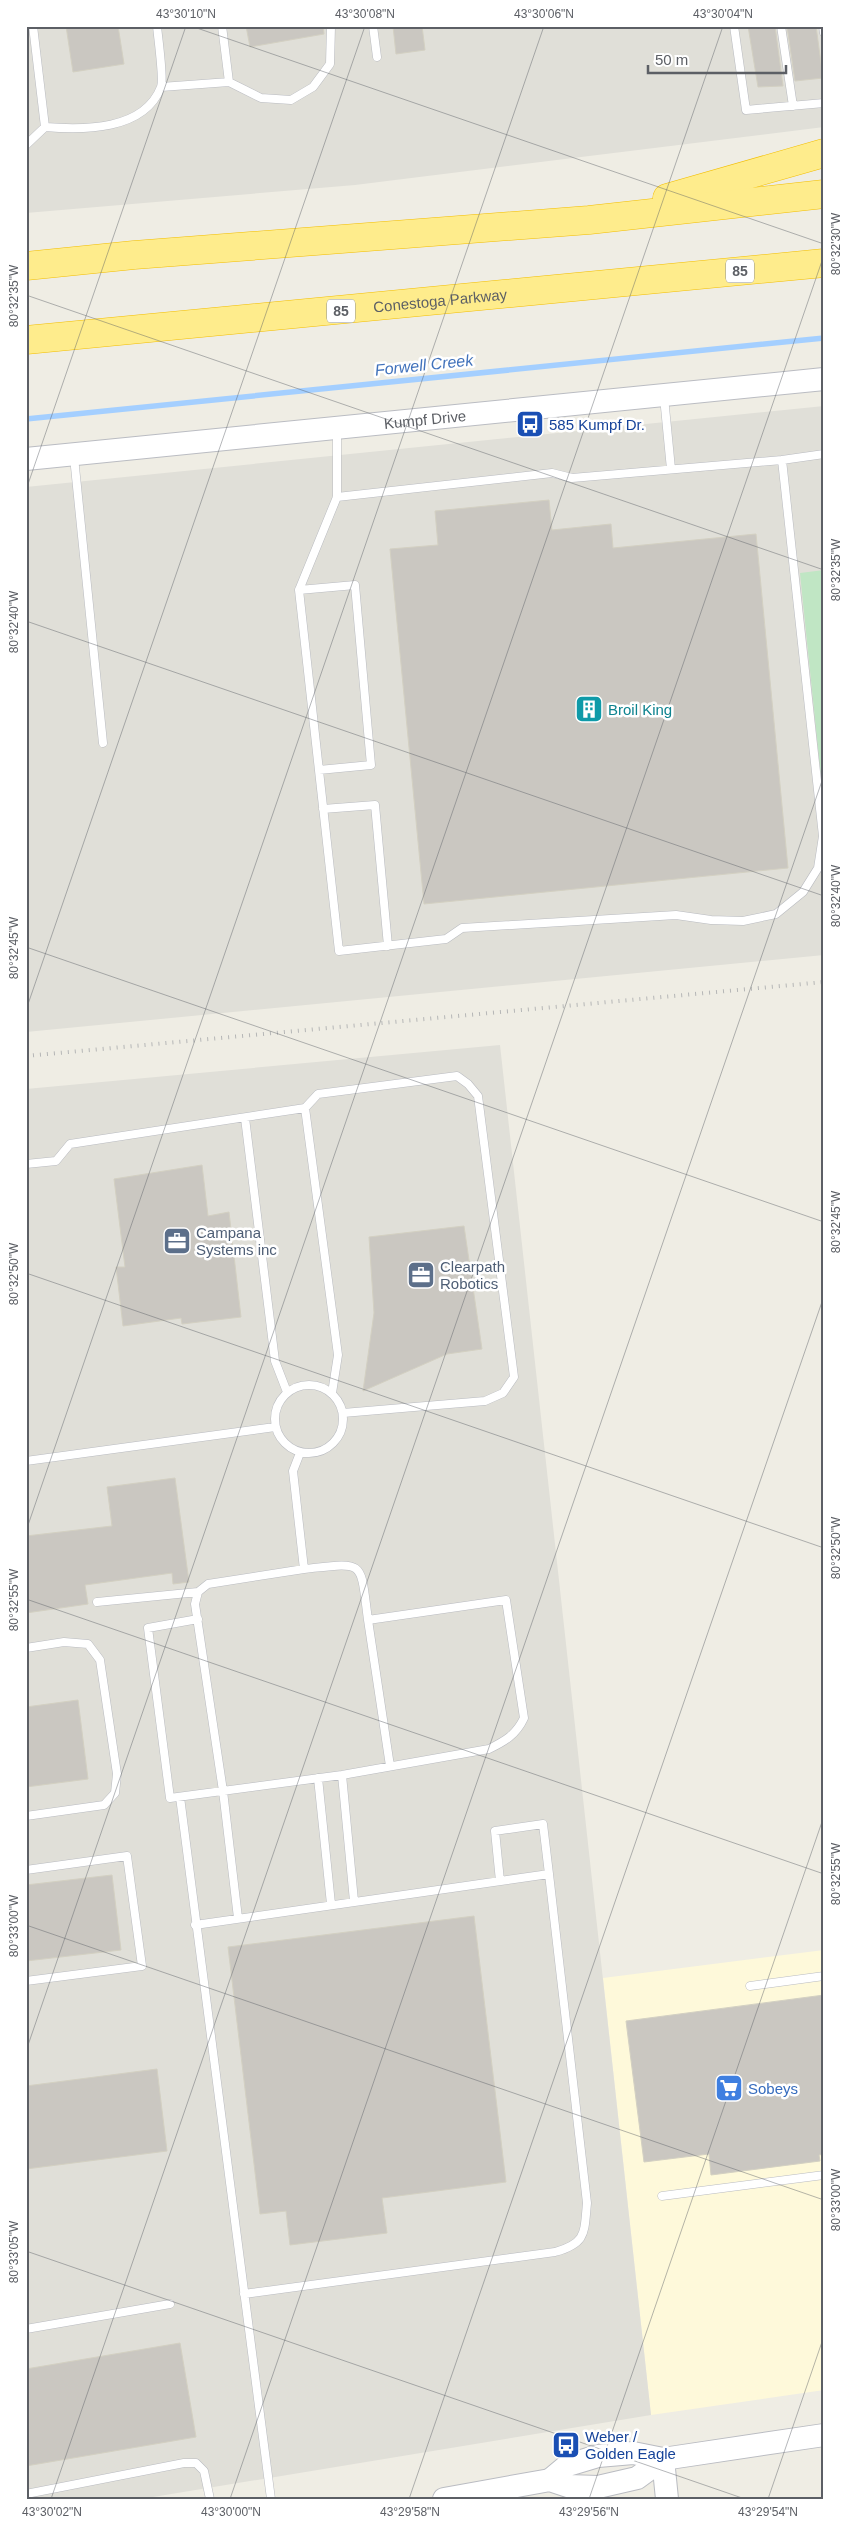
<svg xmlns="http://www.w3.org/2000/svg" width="850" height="2525" font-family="Helvetica,sans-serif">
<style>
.commercial{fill:#fef9da}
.industrial{fill:#e0dfd8}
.green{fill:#c0e6c4}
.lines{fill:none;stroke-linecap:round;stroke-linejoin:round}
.stream{stroke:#a4cfff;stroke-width:5.5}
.building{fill:#cac7c1;stroke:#d3d0c2}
.lane-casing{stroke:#b9bbc0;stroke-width:9}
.secondary-casing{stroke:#babcc2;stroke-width:24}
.highway-casing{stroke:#f3be00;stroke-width:29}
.lane{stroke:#fff;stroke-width:8}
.secondary{stroke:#fff;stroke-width:22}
.highway{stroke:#feec8c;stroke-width:28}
.rail{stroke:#b5b6b6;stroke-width:4;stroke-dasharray:1 6;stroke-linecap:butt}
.ticks{fill:none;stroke:#5c5f65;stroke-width:1;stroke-opacity:0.45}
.labels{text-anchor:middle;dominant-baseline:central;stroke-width:5;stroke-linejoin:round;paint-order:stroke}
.shield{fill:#fff;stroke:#8d8f93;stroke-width:1}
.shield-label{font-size:14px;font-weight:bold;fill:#5c5f65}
.street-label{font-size:15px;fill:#5c5f65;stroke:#fff}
.transit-label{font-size:15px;fill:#164399;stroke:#fff;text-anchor:start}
.culture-label{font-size:15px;fill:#0d838f;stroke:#fff;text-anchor:start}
.service-label{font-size:15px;fill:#4e5e75;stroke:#fff;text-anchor:start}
.shop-label{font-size:15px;fill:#366cbe;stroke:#fff;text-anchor:start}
.water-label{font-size:16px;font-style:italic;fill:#4172bb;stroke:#fff}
.neatline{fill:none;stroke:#5c5f65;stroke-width:2}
.ticks-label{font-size:12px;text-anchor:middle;fill:#5c5f65}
</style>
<rect width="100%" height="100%" fill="#efede4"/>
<path class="commercial" d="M824 1950V2390L651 2415 603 1978Z"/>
<path class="industrial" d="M26 26H824V127L355 185 26 213Z
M824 406V955L26 1032V487Z
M500 1045 651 2415 141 2499H26V1089Z"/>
<path class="green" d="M824 570V807L800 573Z"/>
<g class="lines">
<path class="stream" d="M26 419 824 338"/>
</g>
<path class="building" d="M66 26H118L124 64 73 72Z
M246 26H323L324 34 250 47Z
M393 26H422L425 50 396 54Z
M748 26H775L783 86 758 87Z
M787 26H816L823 78 795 81Z
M549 500 552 530 611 524 613 548 756 534 788 868 424 904 390 549 438 545 435 511Z
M202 1165 208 1216 229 1212 241 1317 182 1324 181 1318 123 1326 116 1267H125L114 1179Z
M464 1226 482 1349 447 1354 363 1391 374 1313 369 1237Z
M175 1478 189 1582 173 1584 172 1573 85 1585 88 1604 26 1613V1536L112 1526 107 1487Z
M78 1700 88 1779 26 1787V1707Z
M112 1875 121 1950 26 1961V1885Z
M474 1916 506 2182 382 2198 387 2233 290 2245 286 2211 260 2214 228 1947Z
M824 1995V2154L819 2155 820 2161 711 2175 709 2154 644 2162 626 2021Z
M157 2069 167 2151 26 2169V2086Z
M180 2343 196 2437 26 2466V2369Z"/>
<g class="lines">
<g class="lane-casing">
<path id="lane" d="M33 26 45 127
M222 26 229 82
M373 26 377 57
M734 26 746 110 824 103
M781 26 793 106
M823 26 824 33
M161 87 229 82 261 98 291 100 313 87 330 64 331 26
M26 145 45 127C83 130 144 131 161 87 164 79 158 38 157 26
M664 397 671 469
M337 430V497L299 590 339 951 446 939 462 928 676 915 711 920 743 921 776 914 803 892 818 868 823 836 782 460 572 478 552 473 337 497
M74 457 103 743
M782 460 824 454
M299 590 355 585 371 765 319 770
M323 809 375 805 388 946
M305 1108 338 1355 332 1393
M245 1118 275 1361 287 1392
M26 1164 56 1161 70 1144 305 1108 318 1094 457 1076 468 1084 478 1096 514 1377 503 1393 485 1401 343 1413
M275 1419a34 34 0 1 1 68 0a34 34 0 1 1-68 0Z
M26 1461 275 1427
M304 1569C366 1562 360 1559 368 1620
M97 1602 198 1592
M198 1619 148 1628 170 1798 342 1775 489 1749C505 1741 516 1735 524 1718L506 1600 368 1620 390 1766
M26 1648 64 1642 88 1644 100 1660 117 1774 115 1793 104 1805 26 1816
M342 1775 354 1901
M318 1778 331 1904
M180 1797 271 2499
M26 1870 127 1856 142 1966 26 1981
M500 1881 495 1831 543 1824 549 1874
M238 1918 223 1791 195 1604 198 1592 208 1584 304 1569 293 1471 300 1453
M195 1925 549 1874 587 2203C584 2233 587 2243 555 2252L244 2294
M750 1986 824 1976
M662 2196 824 2175
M26 2329 170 2304
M26 2494 184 2463H196L204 2471 210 2499"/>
</g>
<g class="secondary-casing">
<g id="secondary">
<path id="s1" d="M26 459 824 379"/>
<path d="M663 2459 667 2499"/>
<path d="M550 2480 568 2465 598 2456 633 2453 663 2459 824 2435"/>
<path d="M444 2499 550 2480 568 2486 598 2487 637 2478 663 2459"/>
</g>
</g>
<g class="highway-casing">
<g id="highway">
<path d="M667 198 824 153"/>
<path d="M26 266 134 255 589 220 824 194"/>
<path id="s2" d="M26 340 824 263"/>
</g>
</g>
<use href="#lane" class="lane"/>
<use href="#secondary" class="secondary"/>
<use href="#highway" class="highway"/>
<path class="rail" d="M26 1056 824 982"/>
</g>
<path class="ticks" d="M191 26 824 244M26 295 824 570M26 490 186 26M26 621 824 896M26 947 824 1222M26 1010 365 26M26 1273 824 1548M26 1531 544 26M26 1599 824 1874M26 1925 824 2200M26 2051 723 26M26 2251 745 2499M51 2499 824 255M230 2499 824 775M409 2499 824 1296M589 2499 824 1816M768 2499 824 2336"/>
<defs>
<g id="bus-square" transform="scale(1.4375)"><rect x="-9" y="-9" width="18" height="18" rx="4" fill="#1a4fb4" stroke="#fff"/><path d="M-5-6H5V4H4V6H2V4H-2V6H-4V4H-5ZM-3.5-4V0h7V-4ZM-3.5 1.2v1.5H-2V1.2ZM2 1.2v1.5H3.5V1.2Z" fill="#fff"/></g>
<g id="building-square" transform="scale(1.4375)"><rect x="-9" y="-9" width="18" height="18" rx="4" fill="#0f9aa8" stroke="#fff"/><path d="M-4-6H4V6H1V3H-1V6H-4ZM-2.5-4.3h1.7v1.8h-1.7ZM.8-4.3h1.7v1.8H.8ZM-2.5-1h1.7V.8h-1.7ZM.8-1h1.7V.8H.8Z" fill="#fff"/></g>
<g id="office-square" transform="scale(1.4375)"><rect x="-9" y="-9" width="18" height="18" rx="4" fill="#5c6f8a" stroke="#fff"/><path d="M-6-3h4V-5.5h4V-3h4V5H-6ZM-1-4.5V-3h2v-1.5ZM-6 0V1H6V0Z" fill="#fff"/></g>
<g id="supermarket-square" transform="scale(1.4375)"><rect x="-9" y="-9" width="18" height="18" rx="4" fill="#3f7fe0" stroke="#fff"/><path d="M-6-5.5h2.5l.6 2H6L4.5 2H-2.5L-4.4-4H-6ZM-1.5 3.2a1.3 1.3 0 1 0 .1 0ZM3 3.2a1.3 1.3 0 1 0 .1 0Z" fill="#fff"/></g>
</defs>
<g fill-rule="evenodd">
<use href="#bus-square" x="530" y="424"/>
<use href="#building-square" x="589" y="709"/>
<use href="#office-square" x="177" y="1241"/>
<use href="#office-square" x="421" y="1275"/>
<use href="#supermarket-square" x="729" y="2088"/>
<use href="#bus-square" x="566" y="2445"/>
</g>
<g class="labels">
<g class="shield">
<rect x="726" y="259.5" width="28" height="23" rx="4"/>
<rect x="327" y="299.5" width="28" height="23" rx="4"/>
</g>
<g class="shield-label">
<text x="740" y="271">85</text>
<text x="341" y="311">85</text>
</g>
<g class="street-label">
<text stroke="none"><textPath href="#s2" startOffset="416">Conestoga Parkway</textPath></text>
<text stroke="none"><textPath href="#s1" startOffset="401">Kumpf Drive</textPath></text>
</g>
<g class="transit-label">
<text x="549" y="424">585 Kumpf Dr.</text>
<text x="585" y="2436">Weber /<tspan x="585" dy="17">Golden Eagle</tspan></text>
</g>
<g class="culture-label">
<text x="608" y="709">Broil King</text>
</g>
<g class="service-label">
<text x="196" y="1232">Campana<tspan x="196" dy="17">Systems inc</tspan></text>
<text x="440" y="1266">Clearpath<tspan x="440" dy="17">Robotics</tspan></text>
</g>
<g class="shop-label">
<text x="748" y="2088">Sobeys</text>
</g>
<g class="water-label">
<text transform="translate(424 365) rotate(-6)">Forwell Creek</text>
</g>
</g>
<rect width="850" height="2525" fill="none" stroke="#ffffff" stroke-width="55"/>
<path d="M648 65v8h138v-8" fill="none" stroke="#5c5f65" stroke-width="2.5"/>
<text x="655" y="65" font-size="15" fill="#5c5f65" stroke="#ffffff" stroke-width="4" paint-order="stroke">50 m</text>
<rect x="28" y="28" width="794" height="2470" class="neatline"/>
<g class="ticks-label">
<text x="186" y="18">43°30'10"N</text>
<text x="365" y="18">43°30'08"N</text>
<text x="544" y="18">43°30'06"N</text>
<text x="723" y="18">43°30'04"N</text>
<text transform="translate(836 244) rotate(-90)" y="4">80°32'30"W</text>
<text transform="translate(14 296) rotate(-90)" y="4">80°32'35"W</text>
<text transform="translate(836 570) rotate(-90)" y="4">80°32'35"W</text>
<text transform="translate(14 622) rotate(-90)" y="4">80°32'40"W</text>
<text transform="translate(836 896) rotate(-90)" y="4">80°32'40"W</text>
<text transform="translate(14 948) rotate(-90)" y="4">80°32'45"W</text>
<text transform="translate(836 1222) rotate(-90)" y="4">80°32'45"W</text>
<text transform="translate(14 1274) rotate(-90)" y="4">80°32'50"W</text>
<text transform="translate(836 1548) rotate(-90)" y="4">80°32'50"W</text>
<text transform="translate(14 1600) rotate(-90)" y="4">80°32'55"W</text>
<text transform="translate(836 1874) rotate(-90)" y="4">80°32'55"W</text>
<text transform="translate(14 1926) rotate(-90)" y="4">80°33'00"W</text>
<text transform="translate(836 2200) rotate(-90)" y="4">80°33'00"W</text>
<text transform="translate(14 2252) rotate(-90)" y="4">80°33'05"W</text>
<text x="52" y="2516">43°30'02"N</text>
<text x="231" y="2516">43°30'00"N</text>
<text x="410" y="2516">43°29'58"N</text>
<text x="589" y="2516">43°29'56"N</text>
<text x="768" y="2516">43°29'54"N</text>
</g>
</svg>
